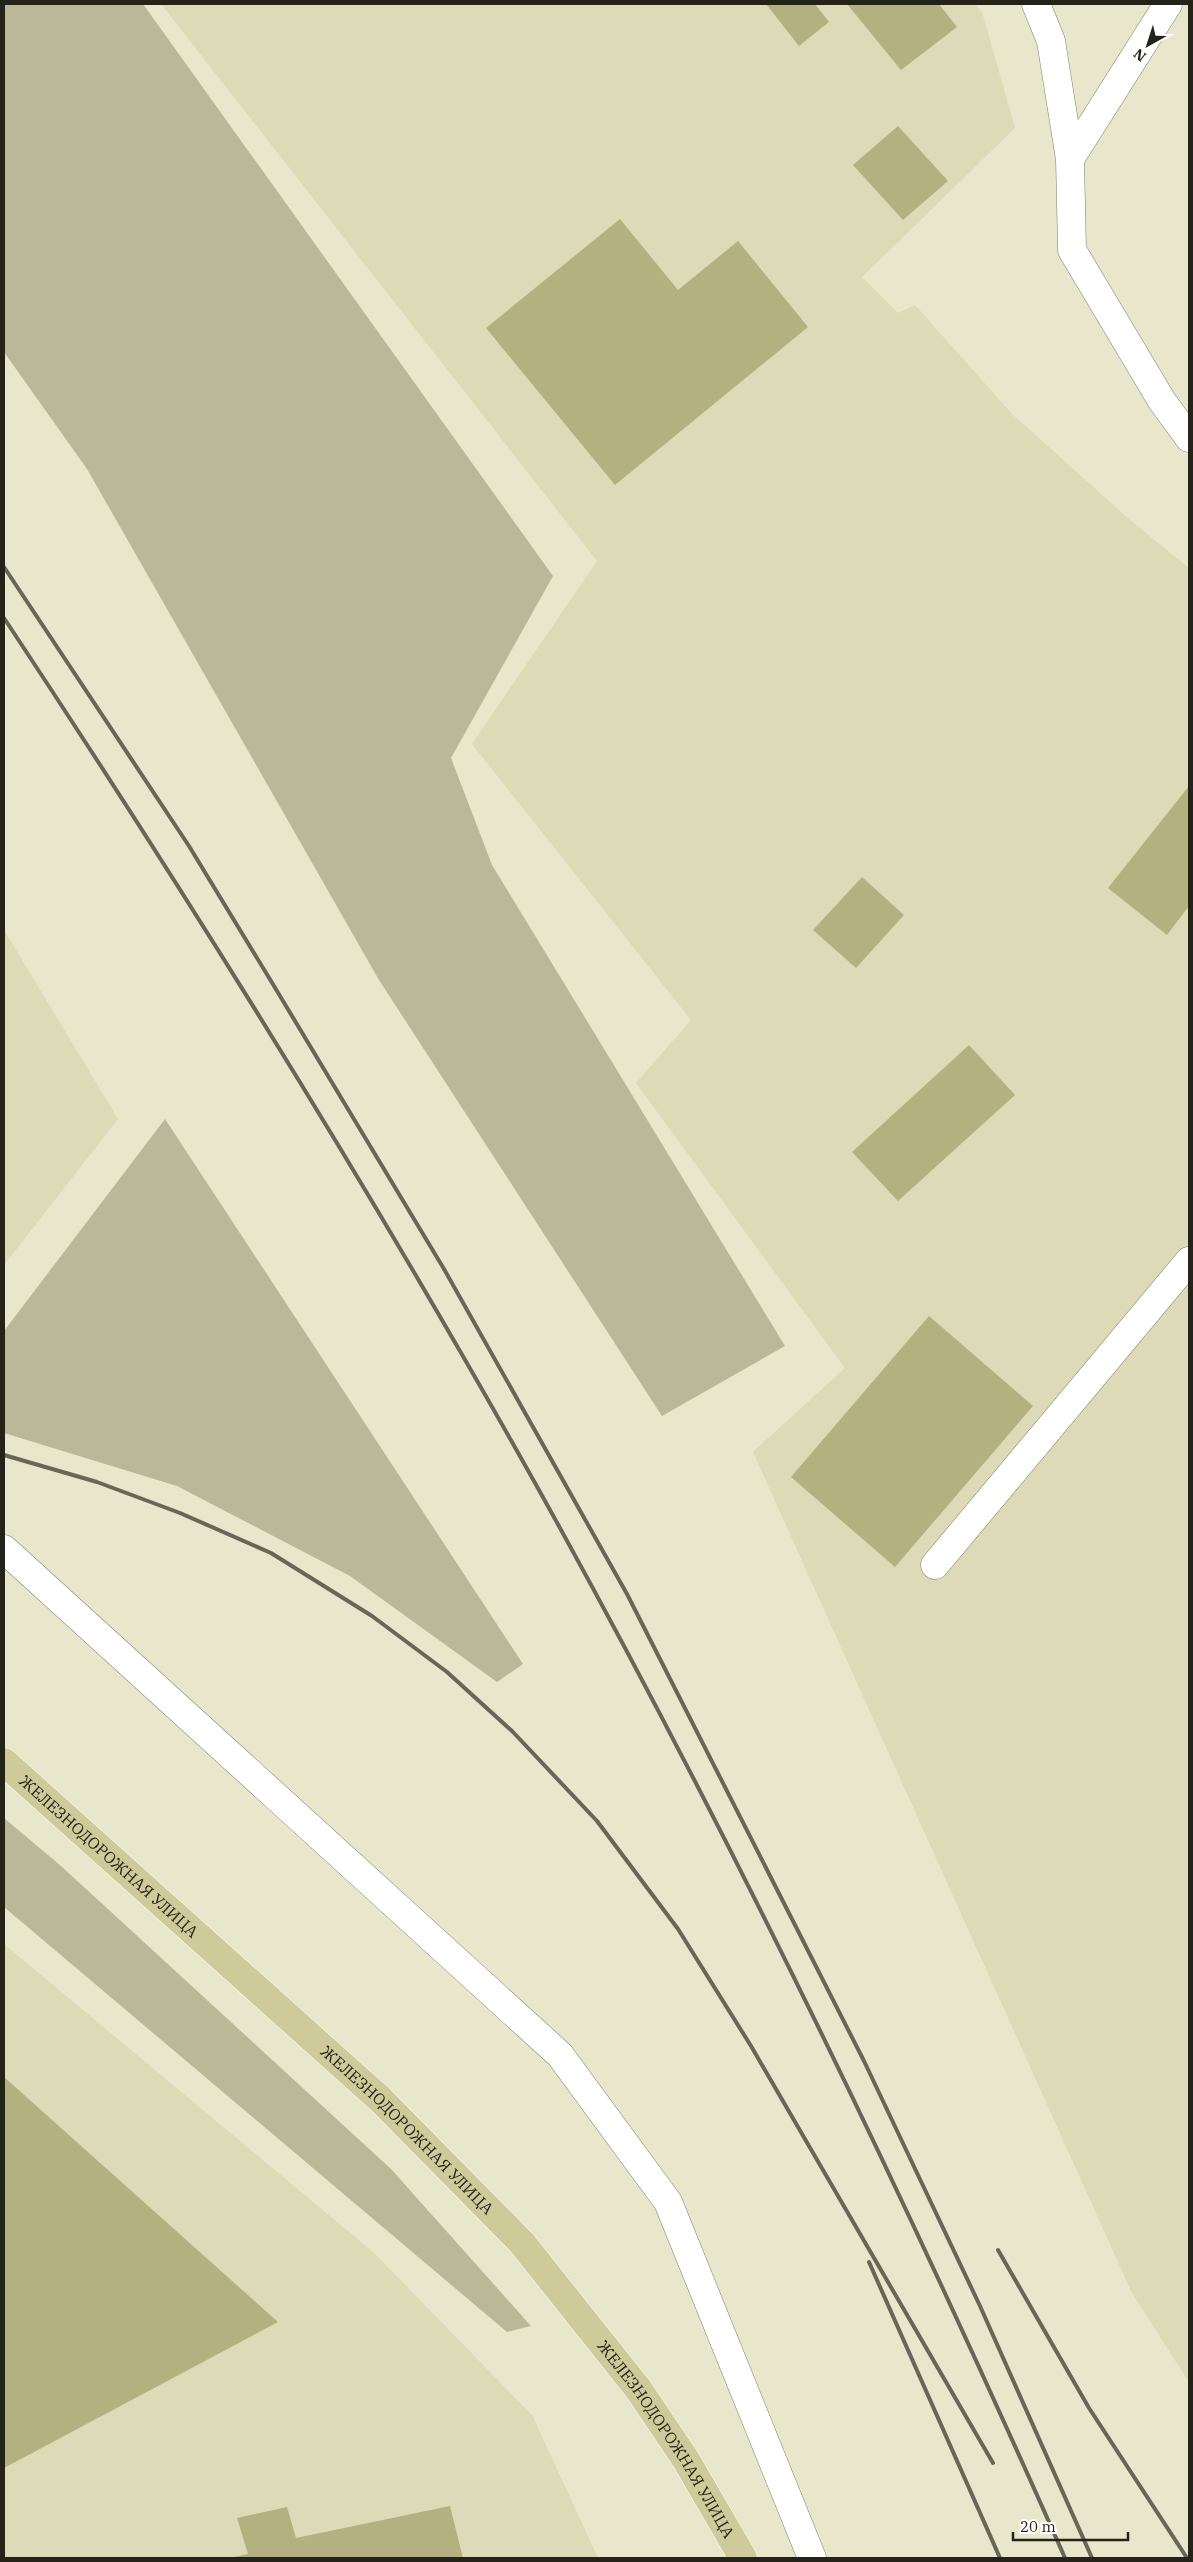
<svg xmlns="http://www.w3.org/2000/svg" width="1193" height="2562" font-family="'IBM Plex Serif',serif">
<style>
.built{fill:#dcdab7}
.green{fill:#bab899}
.building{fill:#b4b180}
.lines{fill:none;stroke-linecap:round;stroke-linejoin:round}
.minor-casing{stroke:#7f7e65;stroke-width:29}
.major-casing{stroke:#fff;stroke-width:29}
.minor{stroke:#fff;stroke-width:28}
.major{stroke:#ceca99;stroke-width:28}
.rail{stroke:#686757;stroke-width:4}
.labels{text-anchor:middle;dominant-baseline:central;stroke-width:4;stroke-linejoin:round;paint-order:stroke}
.street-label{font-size:16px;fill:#242319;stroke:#fff}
</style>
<rect width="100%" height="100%" fill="#e8e6cb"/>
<path class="built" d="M161 4H975L982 12 1015 128 862 277 898 313 915 305 1012 414 1130 520 1189 568V2382L1132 2293 753 1452 845 1368 636 1083 691 1020 472 744 597 561Z
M4 930 118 1119 4 1265Z
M4 1944 374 2253 532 2415 598 2558H4Z"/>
<path class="green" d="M4 4H143L553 576 451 758 492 865 785 1346 662 1416 379 980 87 469 4 352Z
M165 1119 523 1664 497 1682 350 1576 177 1486 4 1433V1331Z
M4 1818 61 1866 391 2169 531 2326 507 2332 4 1907Z"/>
<path class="building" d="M766 4H815L829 22 799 46Z
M847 4H939L957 27 901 70Z
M898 126 948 181 903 220 853 165Z
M620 219 678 290 738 241 808 327 615 485 486 328Z
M1189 786V906L1167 935 1108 888Z
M862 877 904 915 856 968 813 930Z
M969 1045 1015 1095 898 1201 852 1152Z
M929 1316 1033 1406 895 1567 791 1477Z
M4 2077 278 2322 4 2468Z
M450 2506 463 2558H229L248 2554 237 2518 287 2507 296 2538Z"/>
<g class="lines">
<g class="minor-casing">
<path id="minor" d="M1036 4 1051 41 1070 159
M1168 4 1070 159 1072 250 1162 401 1189 438
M4 1549 560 2055 668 2202 812 2558
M935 1565 1189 1261"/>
</g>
<g class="major-casing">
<g id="major">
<path id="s1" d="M4 1762 381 2100 522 2243 639 2390 686 2460 743 2558"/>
</g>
</g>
<use href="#minor" class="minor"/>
<use href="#major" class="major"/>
<path class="rail" d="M4 567 189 846 271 981 444 1269 627 1594 864 2061 980 2306 1092 2558
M4 618C182 887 353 1161 512 1442 716 1803 897 2179 1065 2558
M4 1455 97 1482 180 1513 271 1553 372 1616 447 1672 512 1731 597 1821 678 1929 751 2046 993 2463
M998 2250 1089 2408 1187 2558
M869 2262 1000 2558"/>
</g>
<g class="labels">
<g class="street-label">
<text stroke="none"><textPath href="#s1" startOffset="141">ЖЕЛЕЗНОДОРОЖНАЯ УЛИЦА</textPath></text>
<text stroke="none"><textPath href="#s1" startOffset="546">ЖЕЛЕЗНОДОРОЖНАЯ УЛИЦА</textPath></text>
<text stroke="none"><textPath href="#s1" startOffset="951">ЖЕЛЕЗНОДОРОЖНАЯ УЛИЦА</textPath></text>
</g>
</g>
<rect width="1193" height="2562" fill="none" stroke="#242319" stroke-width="10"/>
<g transform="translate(1148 45) rotate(219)" stroke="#ffffff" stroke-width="4" paint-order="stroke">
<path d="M0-4L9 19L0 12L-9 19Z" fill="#242319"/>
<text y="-8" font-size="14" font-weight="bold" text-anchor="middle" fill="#242319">N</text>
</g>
<path d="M1013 2532v8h115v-8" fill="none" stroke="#242319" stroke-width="2.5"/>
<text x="1020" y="2532" font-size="15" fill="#242319" stroke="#ffffff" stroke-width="4" paint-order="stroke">20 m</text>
</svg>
